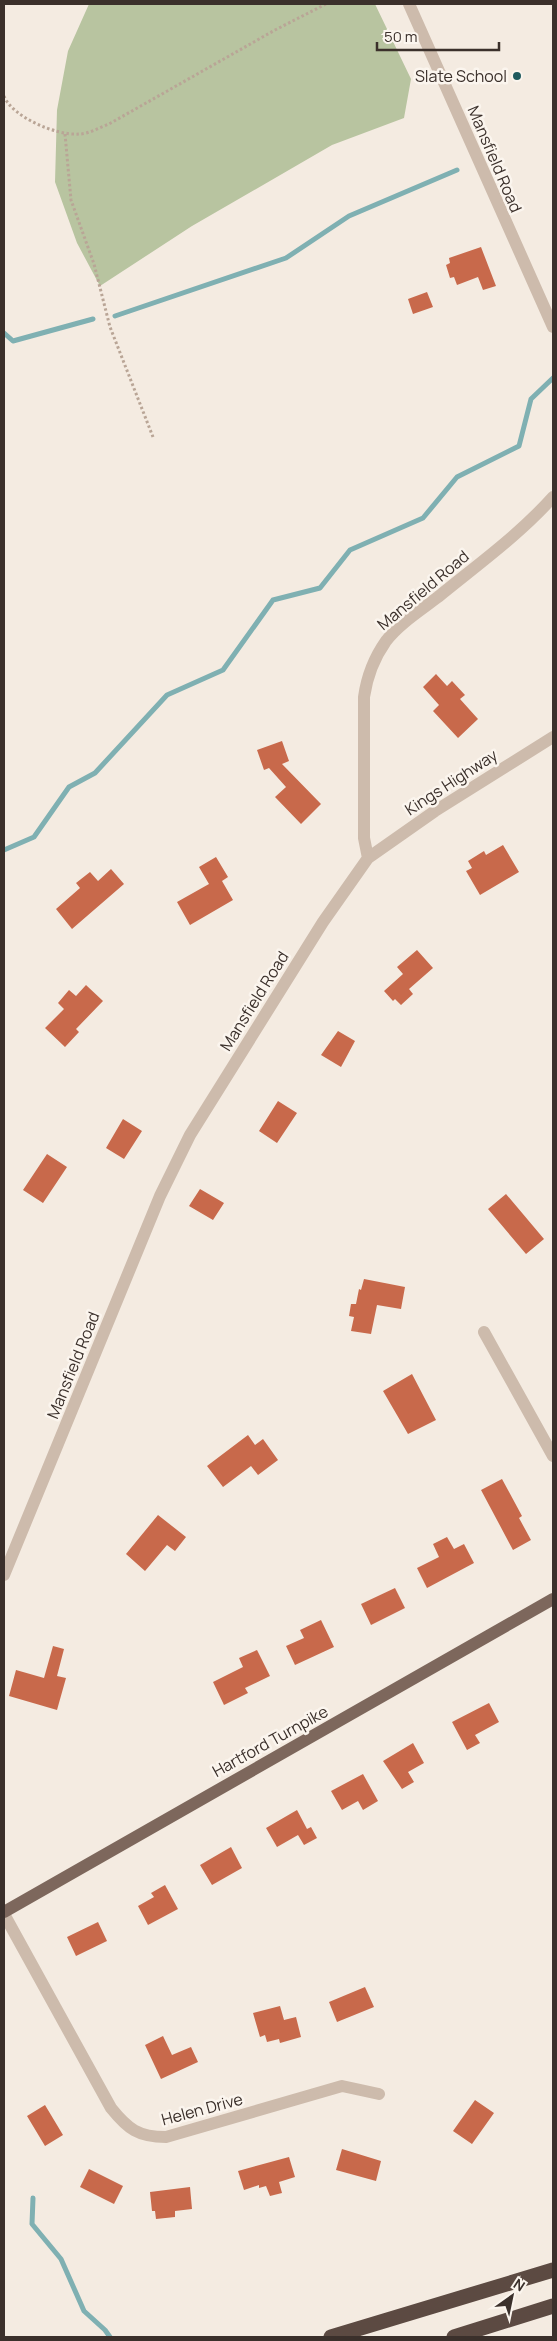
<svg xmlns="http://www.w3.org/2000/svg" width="557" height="2341" font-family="Manrope,sans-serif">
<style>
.green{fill:#b8c4a0}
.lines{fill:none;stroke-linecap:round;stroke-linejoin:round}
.stream{stroke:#7fb0b2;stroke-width:5}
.building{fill:#c8694b}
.path{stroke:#b9a596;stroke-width:3;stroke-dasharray:2.5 2.5;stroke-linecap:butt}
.minor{stroke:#cdbbac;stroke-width:12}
.major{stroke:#7d675c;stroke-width:12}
.highway{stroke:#5c4a42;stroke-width:15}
.poi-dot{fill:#1f5a5e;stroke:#fbf5ee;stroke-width:2}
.labels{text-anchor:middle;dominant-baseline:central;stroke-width:5;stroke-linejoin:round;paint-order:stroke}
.poi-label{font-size:16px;fill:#3b302b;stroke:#fbf5ee;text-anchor:end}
.street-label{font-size:16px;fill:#3b302b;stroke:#fbf5ee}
</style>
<rect width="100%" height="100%" fill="#f4ebe1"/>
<path class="green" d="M89 4H375L411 79 404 118 332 145 192 226 100 286 77 243 55 182 57 110 68 51Z"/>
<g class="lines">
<path class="stream" d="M115 316 286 258 349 216 457 170
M4 333 13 341 93 319
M4 850 34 837 69 787 95 773 167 695 223 670 273 600 320 588 350 550 423 518 457 477 519 446 531 399 553 378
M33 2198 32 2224 61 2259 84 2311 105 2330 110 2337"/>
</g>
<path class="building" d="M481 247 496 286 483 290 478 277 457 285 454 277 450 278 446 265 450 263 449 258Z
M427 292 433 307 413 314 408 299Z
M436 674 447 686 452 681 465 695 460 699 478 719 458 738 433 711 439 705 423 687Z
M282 741 289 761 282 764 321 804 301 824 275 797 286 787 269 768 264 770 257 750Z
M503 845 519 872 480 895 466 871 472 868 468 861 484 851 486 855Z
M216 857 228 877 222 881 233 900 190 925 177 902 209 884 199 867Z
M111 869 124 884 72 929 56 909 80 888 76 883 90 872 98 881Z
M417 950 433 968 409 989 413 994 401 1005 395 999 393 1001 384 991 403 974 397 967Z
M86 985 103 1001 76 1029 79 1032 65 1047 45 1028 64 1009 58 1003 69 990 76 996Z
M338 1031 355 1041 341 1067 321 1055Z
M278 1101 297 1113 277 1143 259 1131Z
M123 1119 142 1131 124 1159 106 1148Z
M47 1154 67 1167 43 1203 23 1190Z
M200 1189 224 1203 213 1220 189 1206Z
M506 1194 544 1239 526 1254 488 1209Z
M364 1279 405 1287 401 1309 377 1305 371 1334 351 1331 354 1317 349 1316 351 1304H356L359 1289 361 1290Z
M412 1374 436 1420 408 1434 383 1391Z
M248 1435 255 1445 263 1439 278 1460 258 1475 251 1466 223 1487 207 1466Z
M502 1479 522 1516 519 1518 531 1540 513 1550 481 1490Z
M158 1515 186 1537 175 1551 167 1545 145 1571 126 1554Z
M447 1537 454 1549 464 1544 474 1563 427 1588 417 1568 439 1557 433 1544Z
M395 1588 405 1608 371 1625 361 1604Z
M321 1620 334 1647 295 1665 286 1646 304 1638 300 1630Z
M53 1646 64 1649 57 1676 66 1678 57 1710 9 1696 16 1670 44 1678Z
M257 1650 270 1676 245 1688 248 1693 224 1705 213 1682 243 1667 239 1658Z
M489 1703 499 1722 475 1735 480 1743 467 1750 452 1722Z
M413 1743 424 1763 408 1772 414 1782 402 1789 383 1761Z
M363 1774 378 1801 363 1810 358 1801 342 1810 331 1791Z
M297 1810 307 1829 311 1827 317 1838 304 1845 298 1835 277 1847 266 1828Z
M231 1847 242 1868 212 1885 200 1865Z
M165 1885 178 1909 148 1925 138 1906 154 1897 151 1893Z
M98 1922 107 1941 76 1956 67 1937Z
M365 1987 374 2007 337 2022 329 2002Z
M280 2006 284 2020 296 2017 301 2037 280 2043 279 2039 267 2042 265 2035 260 2037 253 2013Z
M163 2036 172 2055 191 2047 198 2062 161 2079 145 2045Z
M475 2100 494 2113 472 2144 453 2131Z
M45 2105 63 2135 45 2146 27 2116Z
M342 2149 381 2161 376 2181 336 2170Z
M289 2157 295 2177 279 2182 282 2193 270 2196 266 2186 259 2188V2185L244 2190 238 2171Z
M89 2169 123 2186 114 2204 80 2187Z
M190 2187 192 2209 175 2211V2217L156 2219 155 2211H152L150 2192Z"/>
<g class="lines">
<path class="path" d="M4 96C12 117 57 136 79 134 89 134 100 127 109 124L275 30 326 4
M65 134 71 200 94 264 110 327 153 437"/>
<path class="minor" d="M409 4 553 327
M368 858 364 838V697C367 676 374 658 386 641 399 624 421 610 438 597 477 565 519 535 553 497
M484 1332 553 1456
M4 1575 160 1196 190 1135 323 922 368 858 435 811 553 737
M4 1914 111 2108C128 2129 138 2137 166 2137L342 2086 379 2094"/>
<path class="major" d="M4 1912 553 1599"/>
<path class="highway" d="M331 2337 553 2270
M454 2337 553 2306"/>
</g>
<circle class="poi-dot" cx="517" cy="76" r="5"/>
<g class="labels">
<g class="poi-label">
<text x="507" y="76">Slate School</text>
</g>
<g class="street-label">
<text transform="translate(495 159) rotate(67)">Mansfield Road</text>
<text transform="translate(423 590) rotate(-40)">Mansfield Road</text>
<text transform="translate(451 782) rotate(-33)">Kings Highway</text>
<text transform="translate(254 1001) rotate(-58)">Mansfield Road</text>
<text transform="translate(73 1365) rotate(-68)">Mansfield Road</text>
<text transform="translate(270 1741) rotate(-29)">Hartford Turnpike</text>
<text transform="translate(202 2109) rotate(-15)">Helen Drive</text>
</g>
</g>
<rect width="557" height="2341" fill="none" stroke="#3b302b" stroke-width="10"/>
<g transform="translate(512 2296) rotate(33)" stroke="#fbf5ee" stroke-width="4" paint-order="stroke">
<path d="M0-4L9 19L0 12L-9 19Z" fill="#3b302b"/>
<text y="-8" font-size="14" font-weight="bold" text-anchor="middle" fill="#3b302b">N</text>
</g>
<path d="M377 42v8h122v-8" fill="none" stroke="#3b302b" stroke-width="2.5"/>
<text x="384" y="42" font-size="15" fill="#3b302b" stroke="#fbf5ee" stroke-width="4" paint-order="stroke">50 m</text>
</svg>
